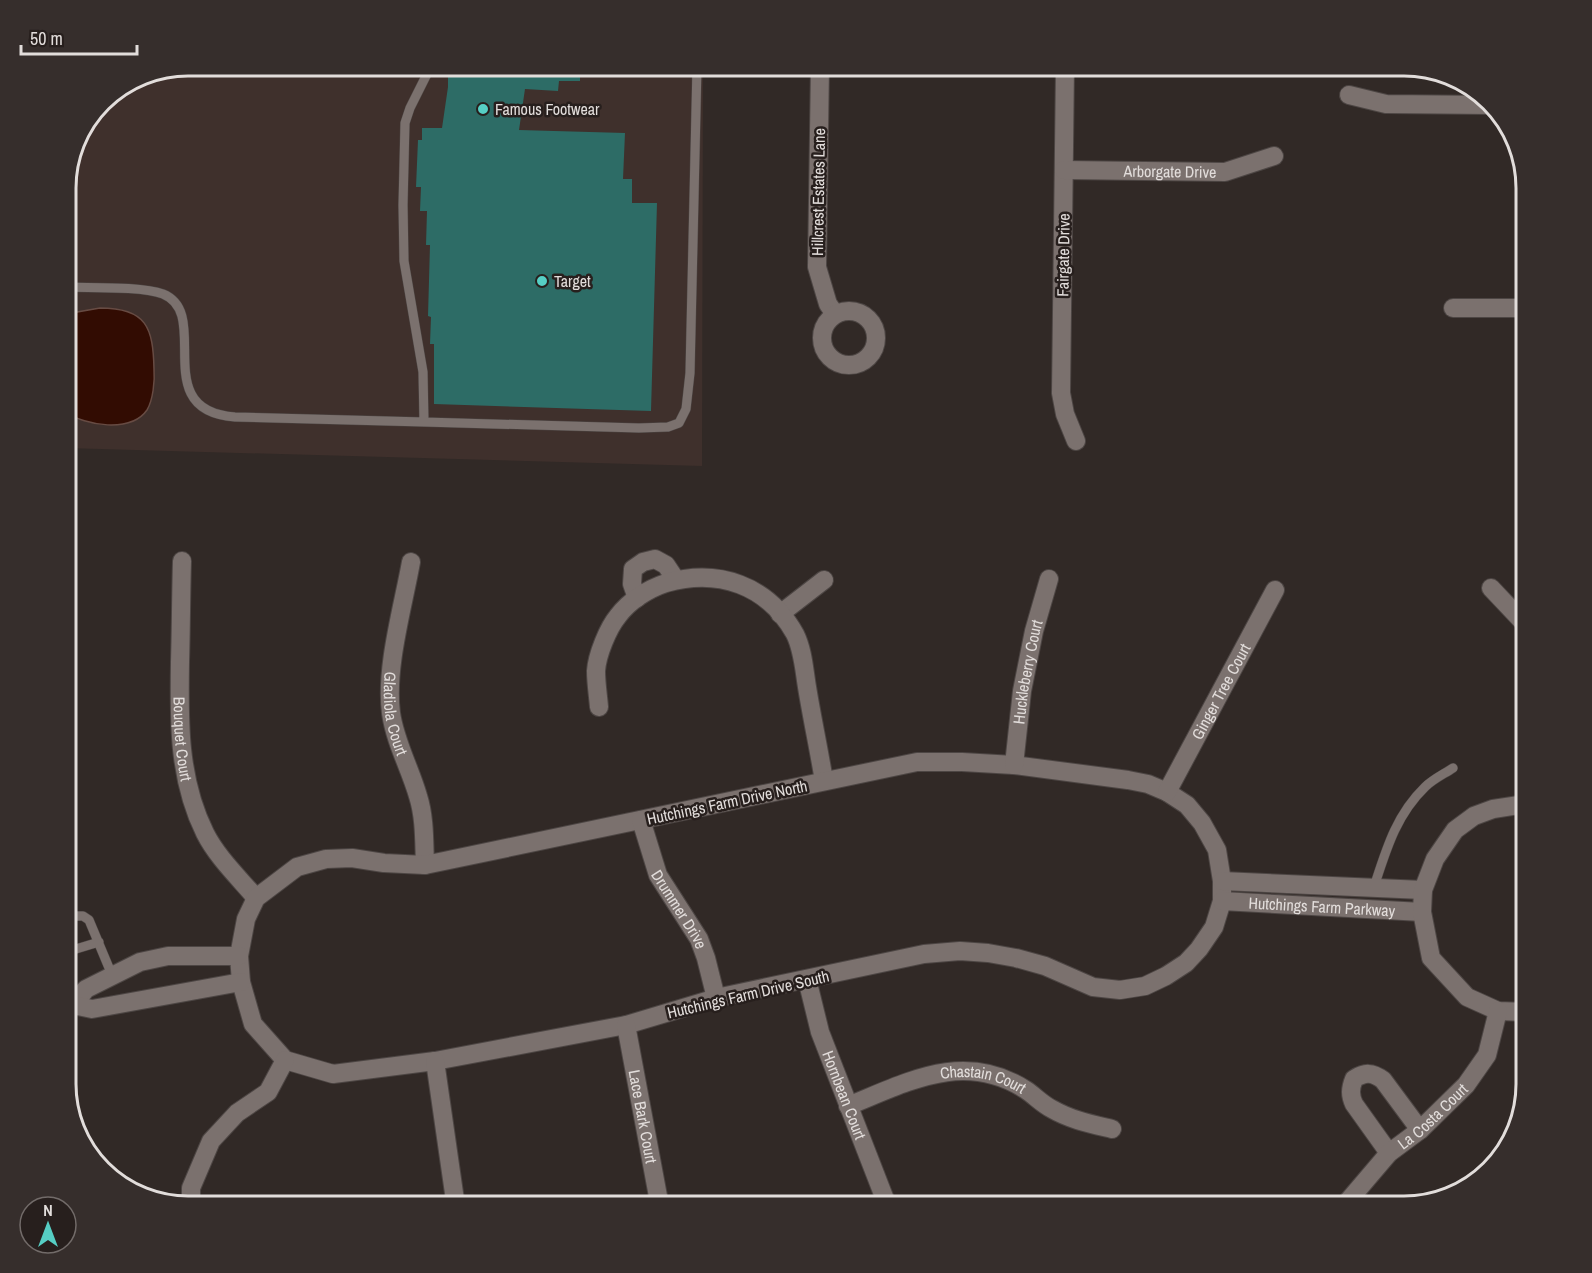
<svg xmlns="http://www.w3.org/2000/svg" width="1592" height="1273" font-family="'Archivo Narrow',sans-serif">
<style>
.built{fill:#3f302c}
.water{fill:#320c02;stroke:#674b43;stroke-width:1.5}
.building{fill:#2d6c66}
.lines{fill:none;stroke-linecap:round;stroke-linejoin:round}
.lane-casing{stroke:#4d4644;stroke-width:10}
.street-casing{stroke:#4d4644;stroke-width:20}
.lane{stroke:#7b716e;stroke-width:9}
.street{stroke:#7b716e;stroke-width:18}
.poi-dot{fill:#56cec4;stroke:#271f1d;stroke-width:2}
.labels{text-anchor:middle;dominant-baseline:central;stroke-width:5;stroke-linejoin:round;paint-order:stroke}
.poi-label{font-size:16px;fill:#e2dddb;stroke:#271f1d;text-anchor:start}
.street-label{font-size:16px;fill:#e2dddb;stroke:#271f1d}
.rim{fill:none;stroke:#e2dddb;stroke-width:3}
</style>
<rect width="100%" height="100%" fill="#312926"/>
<path class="built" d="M189 66H703L702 466 66 448V180L79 134 107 97 142 75Z"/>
<path class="water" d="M100 308C147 308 153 328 154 369 155 381 153 400 147 410 131 433 85 426 66 412V314Z"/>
<path class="building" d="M448 66H580V81H559L558 91 525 89 519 130 625 133 623 179H632V203H657L651 411 434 404V344H430L431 317 428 316 430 245H426L427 211H420L421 187H416L418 140H422V128H442L448 87Z"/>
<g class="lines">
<g class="lane-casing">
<path id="lane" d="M66 287C91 288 141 286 163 294 213 314 147 411 235 417L424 422 423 372 404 261 403 205 405 123 410 108 431 66
M424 422 639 428 668 427 679 423 686 409 690 373 697 66
M1374 887C1386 850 1396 815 1425 787 1433 779 1444 774 1453 768
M66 916H83L89 920 112 975
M66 952 99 942"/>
</g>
<g class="street-casing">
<g id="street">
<path d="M820 66 817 267 828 304 835 314"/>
<path d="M1065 66 1061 393 1065 414 1076 441"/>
<path d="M1349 95 1386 104 1491 105"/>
<path id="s1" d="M1064 170 1225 172 1274 156"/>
<path d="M1453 308H1526"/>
<circle cx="849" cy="338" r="27"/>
<path id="s2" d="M182 561C181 595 181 629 180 662 179 720 178 779 205 833 217 857 239 878 256 898"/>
<path id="s3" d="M411 562C403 607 385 668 391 713 395 742 410 768 418 796 425 818 424 842 425 865"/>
<path d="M1491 588 1526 625"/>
<path d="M637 598 632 584 633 569 643 562 655 559 666 565 676 580"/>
<path d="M780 614 824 580"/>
<path d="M599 707C598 695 596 683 596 671 597 655 608 628 618 616 629 601 648 589 666 583 718 568 768 585 795 634 803 650 804 669 807 687 812 718 819 750 824 781"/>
<path d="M917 762H962L1014 765 1128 780 1148 784 1167 792 1187 805 1202 823 1217 850 1222 881V901L1214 927 1199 949 1186 963 1166 976 1145 986 1120 990 1093 987 1045 966 1016 958 988 953 960 951 924 954 716 998 626 1025 435 1061 333 1074 285 1060 253 1024 241 982 239 956 246 919 256 898 297 867 326 859 352 858 384 863 425 865Z"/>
<path id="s4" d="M1014 765 1022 691 1034 631 1049 579"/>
<path id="s5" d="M1167 792 1275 590"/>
<path id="s6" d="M641 820 658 875 699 939 706 958 716 998"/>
<path d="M1222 881 1423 890"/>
<path id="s7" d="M1222 901 1422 912"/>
<path id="s8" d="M807 979 820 1032 888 1207"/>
<path d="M73 1005 86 989 140 962 168 956H239"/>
<path d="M66 1006 73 1005 92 1009 241 982"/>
<path d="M1526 1012 1498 1011 1467 997 1431 958 1422 912 1423 890 1435 859 1455 830 1474 816 1493 809 1526 804"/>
<path id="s9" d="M626 1025 660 1207"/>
<path d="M435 1061 456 1207"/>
<path id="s10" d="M848 1106C908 1082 964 1050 1026 1090 1035 1096 1042 1104 1052 1109 1071 1120 1091 1124 1112 1129"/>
<path d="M1389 1153 1354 1104C1350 1095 1350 1089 1354 1079 1365 1072 1372 1072 1383 1080L1420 1130"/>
<path d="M191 1207V1188L211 1141 237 1113 268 1092 285 1060"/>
<path id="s11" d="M1343 1207 1389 1153 1420 1130 1466 1085 1487 1055 1498 1011"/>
</g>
</g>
<use href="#lane" class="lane"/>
<use href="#street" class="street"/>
</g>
<g class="poi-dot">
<circle cx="483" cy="109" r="6"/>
<circle cx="542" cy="281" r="6"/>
</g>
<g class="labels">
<g class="poi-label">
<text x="495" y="109">Famous Footwear</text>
<text x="554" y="281">Target</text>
</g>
<g class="street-label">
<text stroke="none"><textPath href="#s1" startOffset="106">Arborgate Drive</textPath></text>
<text transform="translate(818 192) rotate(-89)">Hillcrest Estates Lane</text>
<text transform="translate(1063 255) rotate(-89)">Fairgate Drive</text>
<text stroke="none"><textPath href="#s4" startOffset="94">Huckleberry Court</textPath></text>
<text stroke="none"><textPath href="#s5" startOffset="114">Ginger Tree Court</textPath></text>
<text stroke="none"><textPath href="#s3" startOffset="154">Gladiola Court</textPath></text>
<text stroke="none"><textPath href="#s2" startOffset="178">Bouquet Court</textPath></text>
<text transform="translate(727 802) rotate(-12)">Hutchings Farm Drive North</text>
<text stroke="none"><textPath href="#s7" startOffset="100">Hutchings Farm Parkway</textPath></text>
<text stroke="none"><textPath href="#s6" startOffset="98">Drummer Drive</textPath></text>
<text transform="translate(748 994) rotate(-13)">Hutchings Farm Drive South</text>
<text stroke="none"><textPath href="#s10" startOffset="142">Chastain Court</textPath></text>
<text stroke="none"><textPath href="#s8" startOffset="122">Hornbean Court</textPath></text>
<text stroke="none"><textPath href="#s11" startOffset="128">La Costa Court</textPath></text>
<text stroke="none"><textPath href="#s9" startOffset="93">Lace Bark Court</textPath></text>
</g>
</g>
<path d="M0 0H1592V1273H0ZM188 76H1404A112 112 0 0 1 1516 188V1084A112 112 0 0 1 1404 1196H188A112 112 0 0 1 76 1084V188A112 112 0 0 1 188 76Z" fill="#362e2c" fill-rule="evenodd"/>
<path class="rim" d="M188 76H1404A112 112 0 0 1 1516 188V1084A112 112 0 0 1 1404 1196H188A112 112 0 0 1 76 1084V188A112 112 0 0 1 188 76Z"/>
<g transform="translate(48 1225)"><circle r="28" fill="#271f1d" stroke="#726b69" stroke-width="1.5"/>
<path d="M0-4.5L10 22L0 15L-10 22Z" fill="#56cec4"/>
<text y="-9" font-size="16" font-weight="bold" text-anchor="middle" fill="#e2dddb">N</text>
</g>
<path d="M21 45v9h116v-9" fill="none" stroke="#e2dddb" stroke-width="3"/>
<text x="30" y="45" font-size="18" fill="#e2dddb" stroke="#271f1d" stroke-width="4.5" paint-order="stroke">50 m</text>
</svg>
